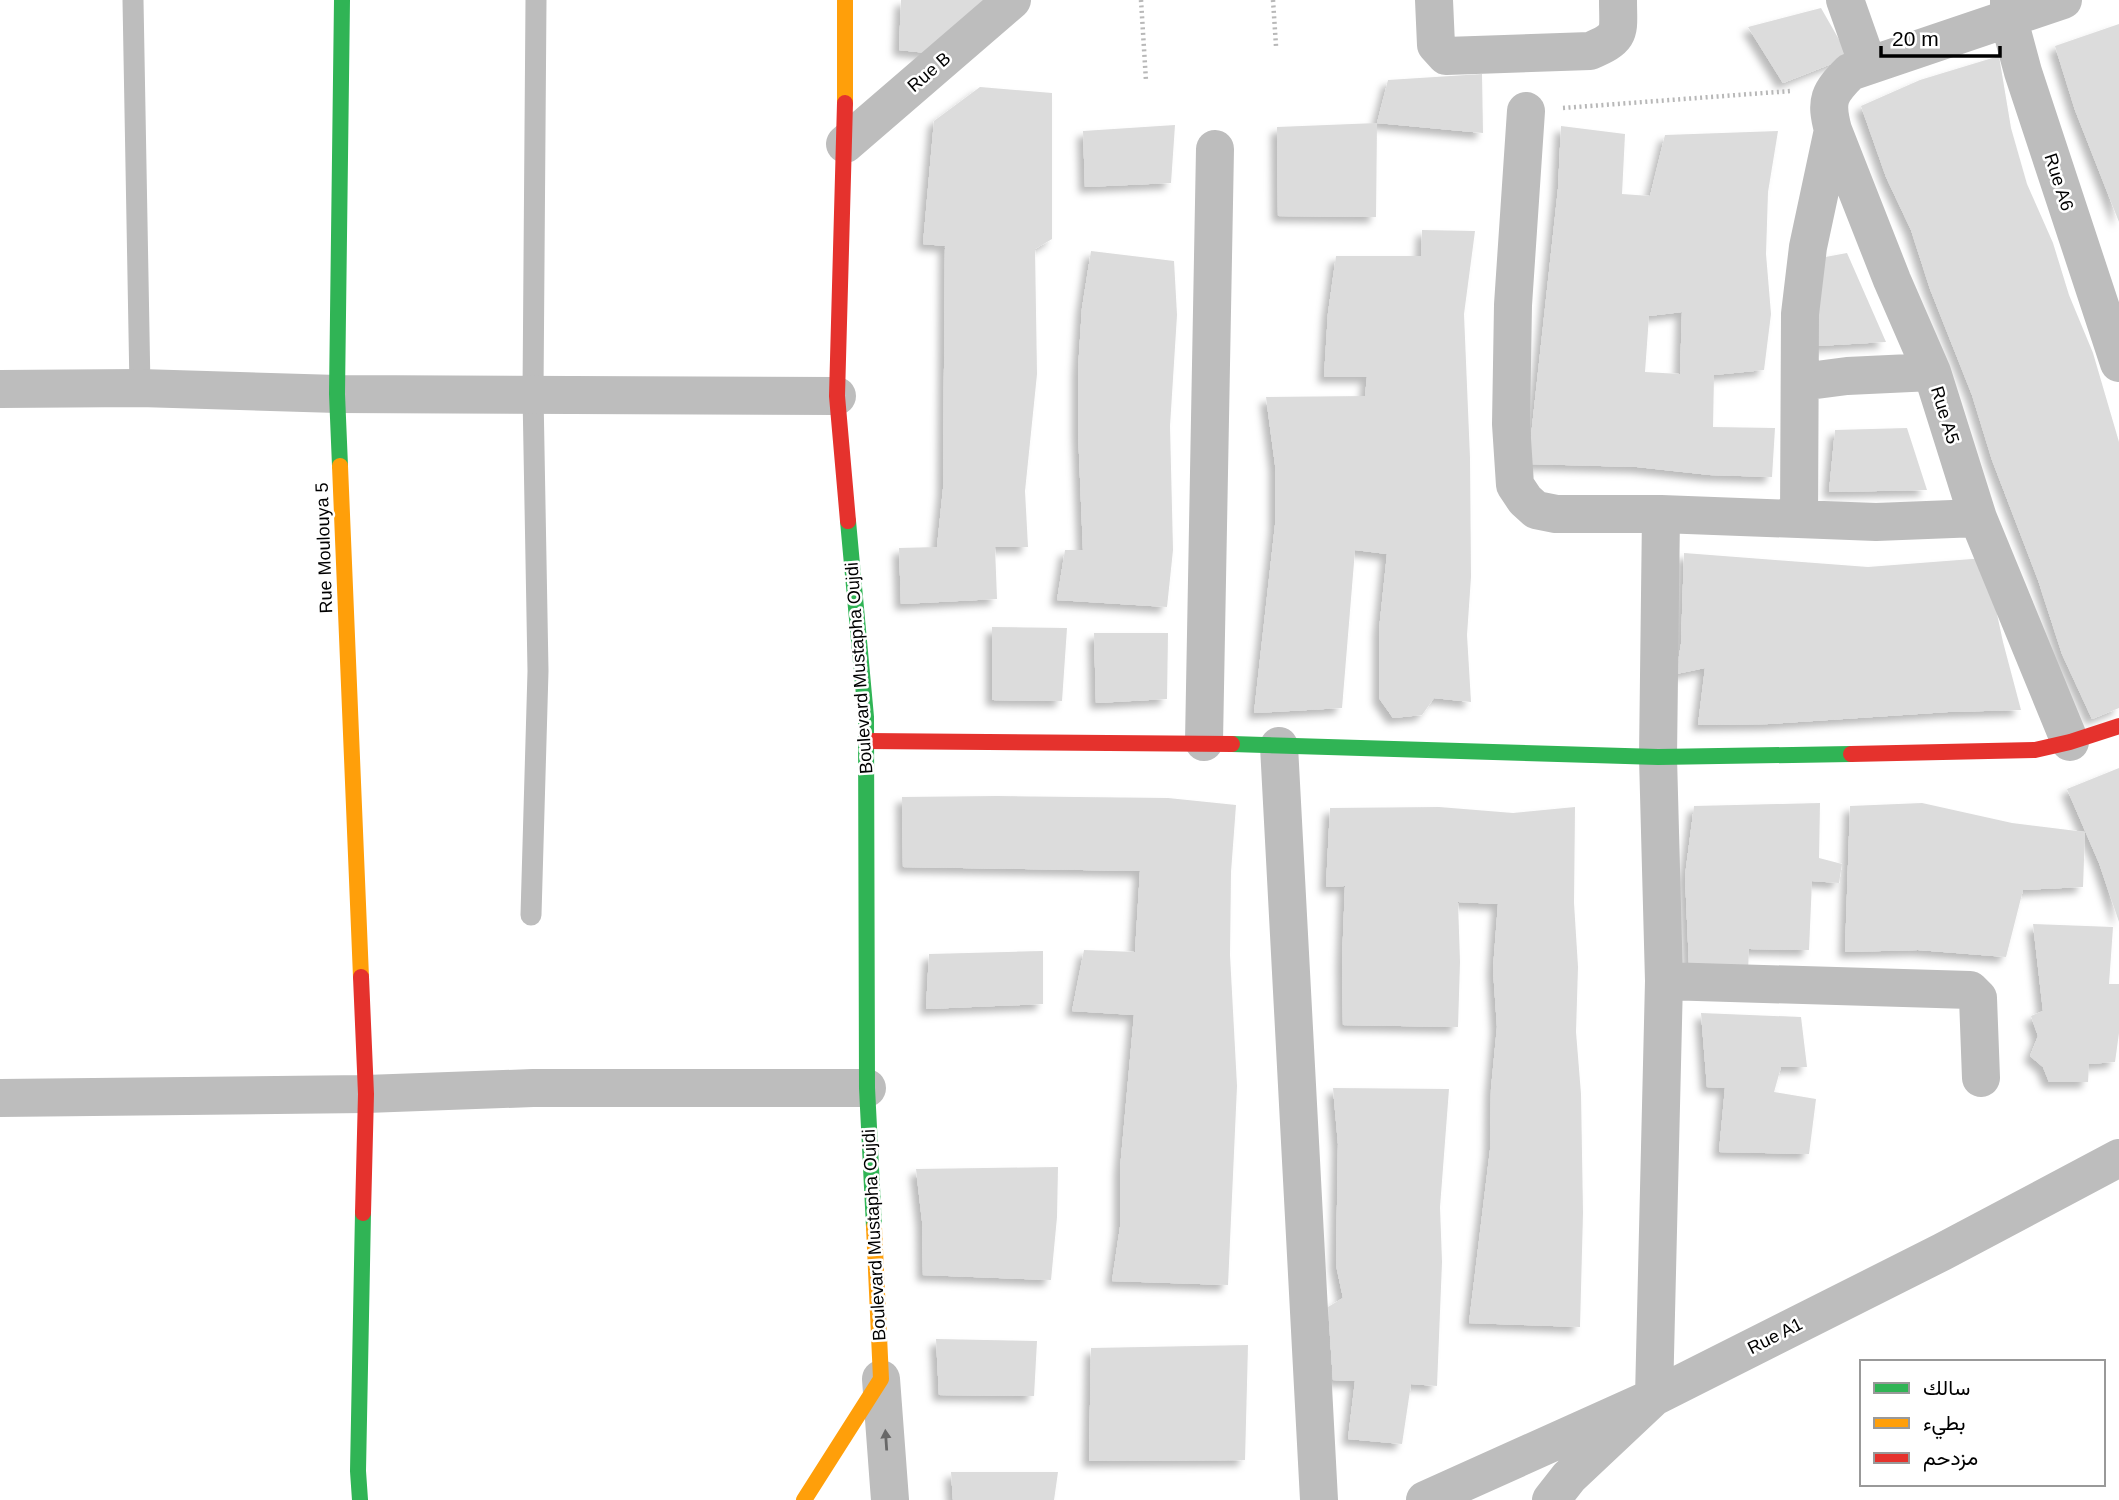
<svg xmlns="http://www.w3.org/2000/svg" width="2119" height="1500" font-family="Arial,Vazirmatn,sans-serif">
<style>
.building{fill:#dcdcdc;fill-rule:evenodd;filter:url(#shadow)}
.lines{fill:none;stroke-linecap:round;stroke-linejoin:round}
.path{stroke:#b8b8b8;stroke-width:4.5;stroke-dasharray:2 3.5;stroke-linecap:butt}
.lane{stroke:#bdbdbd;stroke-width:21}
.street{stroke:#bdbdbd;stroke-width:38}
.fast{stroke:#30b455;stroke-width:16}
.slow{stroke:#ff9f0a;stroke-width:16}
.jam{stroke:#e5322d;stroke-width:16}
.oneway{fill:#686868}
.labels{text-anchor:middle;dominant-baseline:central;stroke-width:5;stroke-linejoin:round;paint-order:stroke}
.street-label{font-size:18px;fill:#000;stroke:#fff}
</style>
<defs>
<filter id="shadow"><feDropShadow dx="-6" dy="6" stdDeviation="3.5" flood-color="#0004"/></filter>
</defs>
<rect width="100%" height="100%" fill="#fff"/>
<path class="building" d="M901 0H1000L936 54 899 50Z
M1821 8 1849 57 1783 83 1748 27Z
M2119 24V222L2075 110 2055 46Z
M1999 56 2011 128 2027 184 2053 243 2069 295 2093 353 2119 442V708L2092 719 2062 654 2038 580 1992 460 1972 395 1930 289 1911 230 1886 177 1861 106 1920 80Z
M1482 74 1483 133 1377 123 1388 80Z
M980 87 1052 93V239L1035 249 1037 374 1025 491 1028 547H995L997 599 901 604 899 548 937 547 943 489 945 246 923 244 934 121Z
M1377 123 1376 217 1278 216 1277 127Z
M1175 125 1171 183 1085 187 1083 131Z
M1561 126 1625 134 1622 194 1650 196 1665 135 1778 131 1768 192 1766 254 1771 314 1764 370 1714 375 1713 427 1775 428 1772 477 1710 475 1637 467 1528 464 1558 189ZM1682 312 1680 374 1645 372 1649 316Z
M1422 230 1475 231 1464 314 1470 458 1471 577 1467 635 1471 702 1434 698 1422 715 1393 718 1379 698V630L1387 554 1355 550 1342 708 1254 713 1275 525V465L1266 397 1365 396 1367 377H1324L1328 313 1336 256H1421Z
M1091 251 1174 261 1177 315 1170 426 1173 550 1167 607 1057 600 1065 550H1083L1078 430V370L1082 308Z
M1847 253 1886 342 1817 346 1820 258Z
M1907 428 1927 490 1829 492 1835 430Z
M1684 553 1868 567 1985 558 2003 642 2021 710 1948 712 1770 724 1698 725 1705 668 1676 674 1681 644Z
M992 627 1067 628 1062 701 992 700Z
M1094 633H1168L1167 699 1096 703Z
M2119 768V922L2099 863 2067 789Z
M997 796 1168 798 1236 805 1231 872 1230 955 1237 1086 1228 1285 1112 1281 1120 1227V1169L1134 1015 1072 1011 1084 950 1135 952 1140 871 903 867 902 797Z
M1820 803 1819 858 1842 864 1839 883 1812 881 1809 950 1749 949 1748 971 1689 965 1685 876 1694 806Z
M1922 803 2012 823 2085 832 2083 887 2023 890 2006 957 1918 950 1845 952 1850 806Z
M1439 807 1513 813 1575 807 1574 903 1578 967 1576 1032 1581 1094 1583 1213 1580 1327 1469 1323 1490 1150 1491 1089 1497 1027 1493 969 1498 904 1458 902 1460 962 1458 1027 1343 1025 1342 961 1345 886 1326 887 1330 808Z
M2033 924 2113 927 2109 984H2119V1033L2115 1062 2089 1064 2088 1082H2049L2043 1067 2030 1056 2038 1036 2031 1016 2043 1011Z
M1043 951V1004L926 1009 929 954Z
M1701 1013 1801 1017 1807 1067H1781L1774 1092 1816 1099 1809 1154 1719 1152 1725 1088 1707 1087Z
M1333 1088 1449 1089 1440 1207 1442 1262 1437 1386 1411 1384 1402 1444 1348 1439 1355 1381 1333 1380 1328 1307 1343 1298 1336 1265 1338 1144Z
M1058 1167 1057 1217 1051 1280 923 1275 922 1221 916 1169Z
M936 1339 1037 1341 1034 1396 939 1395Z
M1248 1345 1245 1460 1089 1461 1091 1348Z
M951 1472H1058L1054 1500H953Z"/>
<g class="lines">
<path class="path" d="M1141 0 1146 81
M1273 0 1276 46
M1563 108 1791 91"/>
<path class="lane" d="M133 0 140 388
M531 915 538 671 533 394 536 0"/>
<path class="street" d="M1434 0 1436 45 1446 56 1590 51C1623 37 1618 33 1618 0
M1845 0 1868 65
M2009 0V20L2023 72 2119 363
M2063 0 1850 72C1829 93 1825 100 1833 130L1892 280 1932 372 1978 518 2070 742
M1526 111 1513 305 1511 424 1515 485 1525 500 1536 510 1556 514H1661L1876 522 1978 518
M845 144 1012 0
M1801 382 1847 376 1932 372
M0 389 140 388 337 394 837 396
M1799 519 1800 314 1808 247 1833 130
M1204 742 1215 149
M1279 746 1319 1500
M1664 981 1970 990 1978 998 1981 1078
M0 1098 366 1094 533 1088H867
M881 1379 890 1500
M1425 1500 1654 1397 1942 1252 2119 1158
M1551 1500 1569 1477 1654 1397 1664 981 1658 757 1661 514"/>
<path class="fast" d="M340 466 337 394 342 0
M848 521 866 717 867 1088 874 1227
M1232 744 1658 757 1851 754
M360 1500 358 1471 363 1213"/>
<path class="slow" d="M845 0V103
M340 466 361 977
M804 1500 881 1379 874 1227"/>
<path class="jam" d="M845 103 837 396 848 521
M866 741 1232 744
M1851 754 2035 750 2070 742 2119 726
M361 977 366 1094 363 1213"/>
</g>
<defs><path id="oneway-solid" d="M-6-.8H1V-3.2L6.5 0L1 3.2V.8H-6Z" transform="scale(1.75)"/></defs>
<use class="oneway" href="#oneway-solid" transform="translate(886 1440) rotate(-94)"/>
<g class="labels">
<g class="street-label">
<text transform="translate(929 72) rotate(-41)">Rue B</text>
<text transform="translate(2059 182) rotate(72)">Rue A6</text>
<text transform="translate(1945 415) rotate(73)">Rue A5</text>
<text transform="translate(324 548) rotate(-92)">Rue Moulouya 5</text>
<text transform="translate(859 668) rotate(-94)">Boulevard Mustapha Oujdi</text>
<text transform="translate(874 1235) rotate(-93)">Boulevard Mustapha Oujdi</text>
<text transform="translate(1775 1336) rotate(-27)">Rue A1</text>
</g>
</g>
<rect x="1860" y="1360" width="245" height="126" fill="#ffffff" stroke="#999999" stroke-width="2"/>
<rect x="1874" y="1383" width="35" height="10" fill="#30b455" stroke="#999999" stroke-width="2"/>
<text x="1923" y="1395" font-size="21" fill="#000000">سالك</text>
<rect x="1874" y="1418" width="35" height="10" fill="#ff9f0a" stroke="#999999" stroke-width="2"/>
<text x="1923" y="1430" font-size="21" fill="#000000">بطيء</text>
<rect x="1874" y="1453" width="35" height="10" fill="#e5322d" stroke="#999999" stroke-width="2"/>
<text x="1923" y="1465" font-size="21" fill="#000000">مزدحم</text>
<path d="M1881 46v10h119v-10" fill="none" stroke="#000000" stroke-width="3.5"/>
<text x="1892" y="46" font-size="21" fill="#000000" stroke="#ffffff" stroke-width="5" paint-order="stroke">20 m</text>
</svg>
